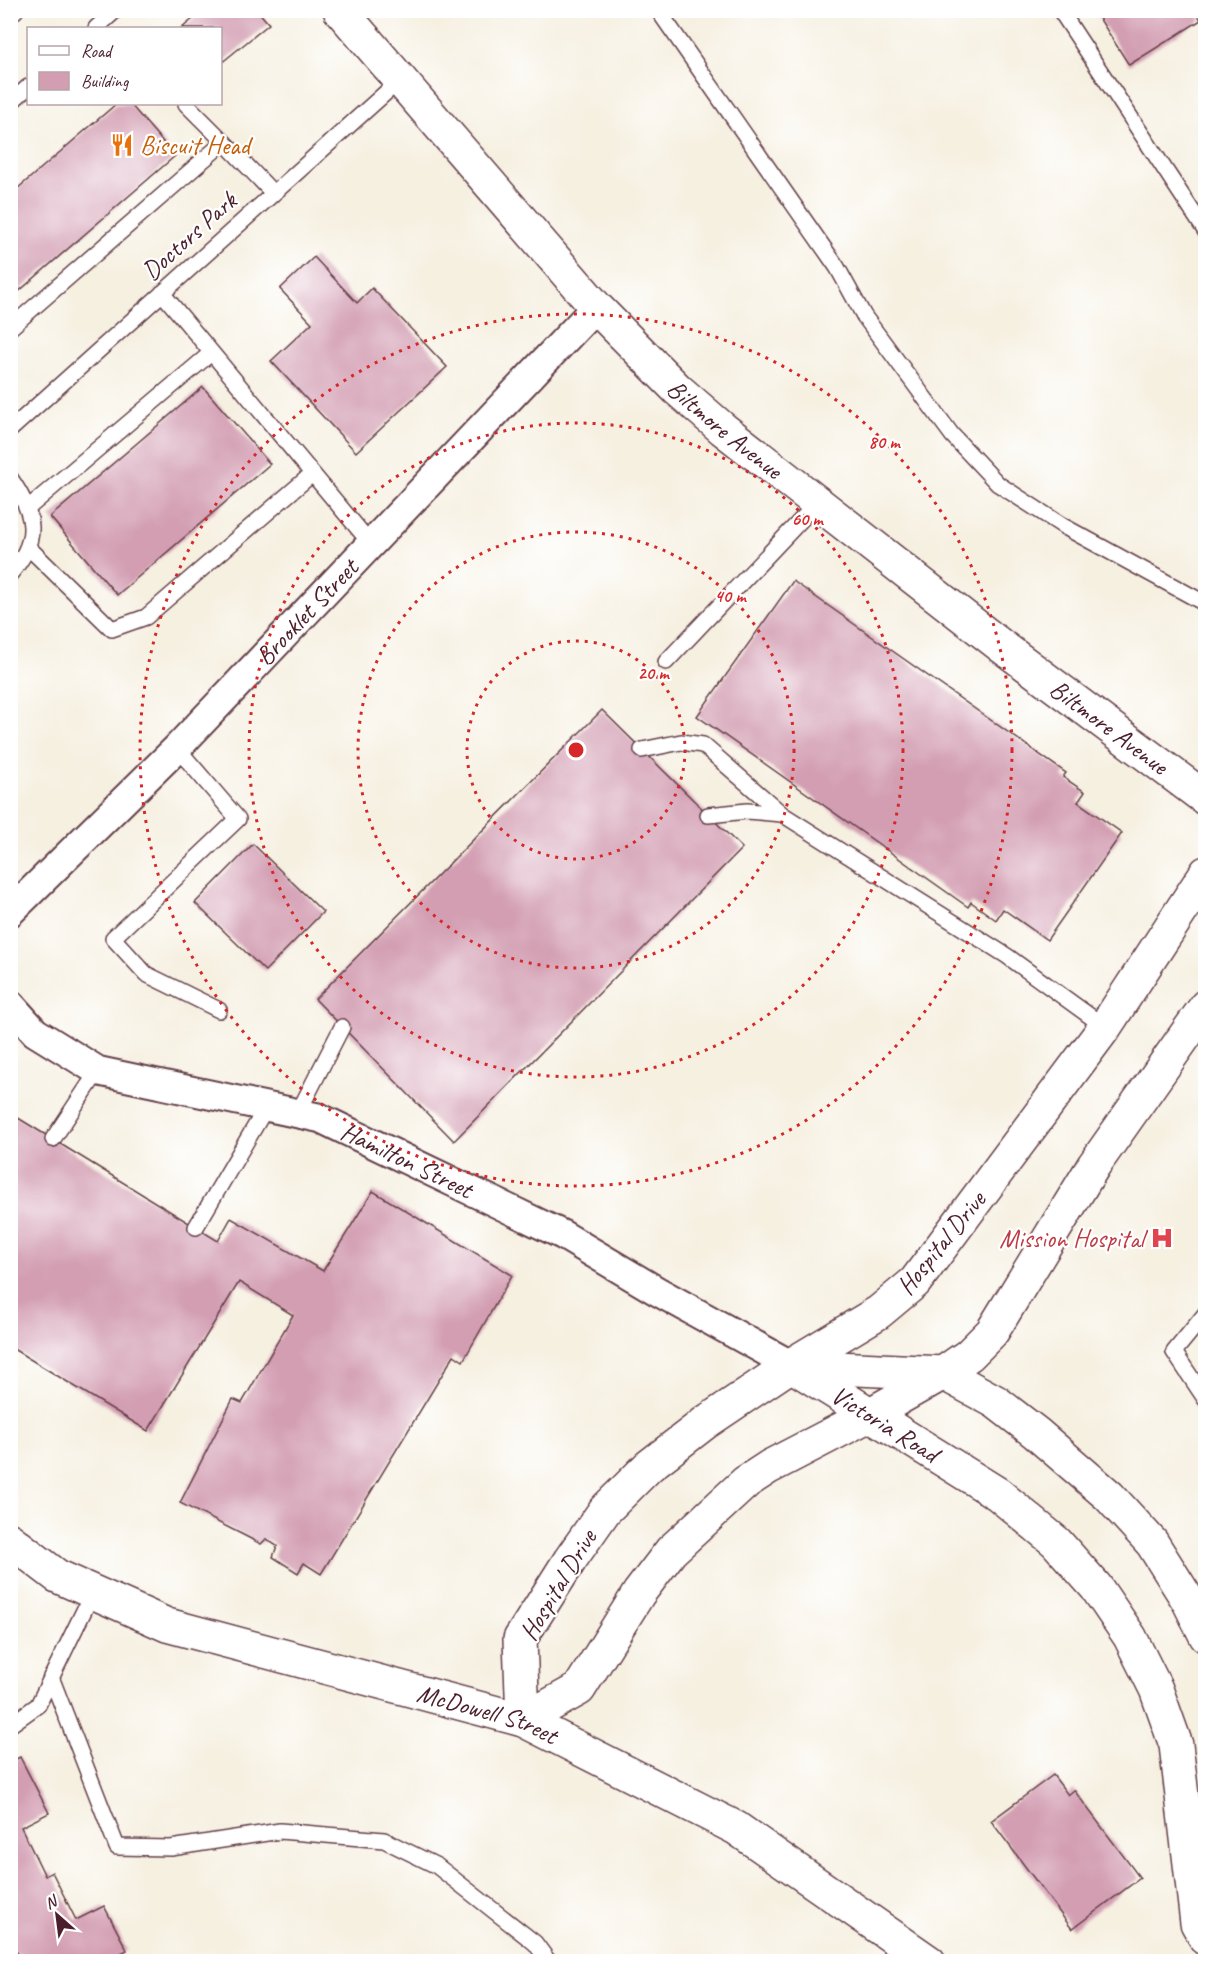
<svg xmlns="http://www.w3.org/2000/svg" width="1216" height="1972" font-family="Caveat,sans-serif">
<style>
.building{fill:#d39eb2}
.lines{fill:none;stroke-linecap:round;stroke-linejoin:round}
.service-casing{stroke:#643e46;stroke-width:18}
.minor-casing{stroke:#643e46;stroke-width:32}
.tertiary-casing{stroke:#643e46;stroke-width:36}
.secondary-casing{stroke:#643e46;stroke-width:36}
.primary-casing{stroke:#643e46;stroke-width:36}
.service{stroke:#fff;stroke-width:15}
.minor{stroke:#fff;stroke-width:28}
.tertiary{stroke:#fff;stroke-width:33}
.secondary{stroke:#fff;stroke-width:33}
.primary{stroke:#fff;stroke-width:33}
.ring{fill:none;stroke:#d62828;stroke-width:3;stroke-dasharray:3 6}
.labels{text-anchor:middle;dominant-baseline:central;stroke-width:4.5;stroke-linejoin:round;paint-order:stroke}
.food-label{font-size:26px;fill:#c56008;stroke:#fff;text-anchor:start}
.street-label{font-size:26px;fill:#4a1f2b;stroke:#fff}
.health-label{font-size:26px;fill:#be3a42;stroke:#fff;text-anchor:end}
.centre{fill:#d62828;stroke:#fff;stroke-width:3}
.ring-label{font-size:18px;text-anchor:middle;font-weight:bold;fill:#d62828;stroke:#fff;stroke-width:4.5;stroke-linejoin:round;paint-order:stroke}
</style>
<rect width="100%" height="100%" fill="#fff"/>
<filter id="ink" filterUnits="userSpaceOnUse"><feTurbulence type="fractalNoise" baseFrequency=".0167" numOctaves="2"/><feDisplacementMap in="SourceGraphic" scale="12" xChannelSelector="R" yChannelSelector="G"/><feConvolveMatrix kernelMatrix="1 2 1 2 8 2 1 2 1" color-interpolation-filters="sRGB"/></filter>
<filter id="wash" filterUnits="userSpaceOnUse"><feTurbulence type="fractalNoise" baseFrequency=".008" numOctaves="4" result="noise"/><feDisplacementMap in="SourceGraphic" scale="24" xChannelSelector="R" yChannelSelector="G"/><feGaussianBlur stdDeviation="1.35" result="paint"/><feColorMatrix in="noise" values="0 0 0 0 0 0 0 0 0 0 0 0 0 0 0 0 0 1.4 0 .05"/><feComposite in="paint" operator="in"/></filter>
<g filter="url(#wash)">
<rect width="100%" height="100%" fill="#f6f0e1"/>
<g id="blocks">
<path class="building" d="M204 10H257L269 24 220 64V28H182Z
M1094 10H1195L1201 20 1129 65Z
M116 104H130L175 156 10 299V195Z
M314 257 357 303 372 288 447 367 356 452 271 361 312 323 280 289Z
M203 387 270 464 117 595 50 517Z
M793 581 1066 773 1063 777 1085 792 1078 802 1122 833 1047 940 1003 909 996 920 971 902 968 907 697 716Z
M602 710 742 848 454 1141 315 999Z
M253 844 323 912 265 971 195 903Z
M10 1113 218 1241 231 1218 323 1271 373 1191 512 1275 463 1361 454 1355 321 1574 304 1563 298 1573 273 1557 277 1546 266 1539 261 1544 180 1503 233 1399 242 1403 293 1315 239 1282 148 1431 10 1347Z
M20 1757 49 1813 21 1827 45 1876 52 1872 76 1920 104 1906 127 1950 121 1953 125 1962H22L17 1952 10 1955V1762Z
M1053 1775 1068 1795 1074 1790 1140 1878 1072 1929 991 1821Z"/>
</g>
</g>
<g filter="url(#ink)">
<use href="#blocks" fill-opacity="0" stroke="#643e46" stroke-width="1.5"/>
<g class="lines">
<g class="service-casing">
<path id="service" d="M658 10 837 267 864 316 952 435 998 484 1063 526 1206 604
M1060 10 1206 232
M10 15 16 10
M96 28 116 10
M10 103 28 87
M186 104 224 142
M162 293 371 544
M10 328 224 142 273 193
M10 430 401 79
M10 478C35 514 41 539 10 574
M28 508 211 353
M28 547 112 629 146 617 312 474
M666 662 818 502
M177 748 238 819 113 938 146 974 219 1010
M642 750 681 742 703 745 782 814
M708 815 747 811 782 814 1007 956 1105 1027
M298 1113 342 1027
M53 1139 98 1071
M196 1227 267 1106
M1206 1313 1174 1352 1206 1400
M51 1677 117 1847 171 1848 280 1831 384 1840 437 1866 535 1943 549 1962
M10 1725 38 1705 93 1592"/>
</g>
<g class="minor-casing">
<g id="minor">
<path id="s1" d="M10 912 177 748 596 307"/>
<path id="s2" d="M10 1004 35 1032 98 1071 320 1118 563 1235 657 1291 791 1365"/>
</g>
</g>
<g class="tertiary-casing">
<g id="tertiary">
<path d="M1206 873 1105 1027 915 1282 879 1312 791 1365 706 1422 649 1466 605 1510 570 1560 520 1639 523 1720 579 1689 639 1593 671 1551 746 1482 769 1467 869 1415 943 1373 969 1355 992 1332 1094 1165 1206 1006"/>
<path id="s3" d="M791 1365 998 1494 1056 1542 1096 1587 1130 1637 1156 1689 1176 1745 1197 1923 1206 1939"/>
<path d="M793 1366 943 1373 996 1402 1036 1433 1109 1496 1152 1543 1189 1602 1206 1636"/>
</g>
</g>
<g class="secondary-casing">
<g id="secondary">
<path id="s4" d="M340 10 596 307 677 389 723 429 1000 645 1206 799"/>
</g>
</g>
<g class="primary-casing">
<g id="primary">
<path id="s5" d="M10 1540 57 1576 167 1625 523 1720 736 1828 929 1962"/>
</g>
</g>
<use href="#service" class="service"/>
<use href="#minor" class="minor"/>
<use href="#tertiary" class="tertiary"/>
<use href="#secondary" class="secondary"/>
<use href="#primary" class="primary"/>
</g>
</g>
<g class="ring">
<circle cx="576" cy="750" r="109"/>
<circle cx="576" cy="750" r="218"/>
<circle cx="576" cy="750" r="327"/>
<circle cx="576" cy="750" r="436"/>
</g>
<defs>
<g id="restaurant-bare" transform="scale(1.8)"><path d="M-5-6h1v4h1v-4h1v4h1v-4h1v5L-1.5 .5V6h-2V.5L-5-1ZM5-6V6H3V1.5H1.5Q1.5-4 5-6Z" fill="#e8710a" stroke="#fff" stroke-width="2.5" paint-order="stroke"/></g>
<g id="hospital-bare" transform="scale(1.8)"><path d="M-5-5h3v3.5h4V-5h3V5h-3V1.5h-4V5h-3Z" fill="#e0444e" stroke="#fff" stroke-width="2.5" paint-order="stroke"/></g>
</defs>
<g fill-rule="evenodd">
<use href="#restaurant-bare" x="122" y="145"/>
<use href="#hospital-bare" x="1162" y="1238"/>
</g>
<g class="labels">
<g class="food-label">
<text x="140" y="145">Biscuit Head</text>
</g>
<g class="street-label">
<text transform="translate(189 236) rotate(-42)">Doctors Park</text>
<text stroke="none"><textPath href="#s4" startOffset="570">Biltmore Avenue</textPath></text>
<text stroke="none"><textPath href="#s1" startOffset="422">Brooklet Street</textPath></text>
<text stroke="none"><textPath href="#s4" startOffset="1056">Biltmore Avenue</textPath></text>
<text stroke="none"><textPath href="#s2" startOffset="435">Hamilton Street</textPath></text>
<text transform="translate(941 1243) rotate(-51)">Hospital Drive</text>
<text stroke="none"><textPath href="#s3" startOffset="111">Victoria Road</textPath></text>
<text transform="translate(558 1585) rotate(-59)">Hospital Drive</text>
<text stroke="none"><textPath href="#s5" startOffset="512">McDowell Street</textPath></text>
</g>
<g class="health-label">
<text x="1144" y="1238">Mission Hospital</text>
</g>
</g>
<circle cx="576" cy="750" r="9" class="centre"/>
<g class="ring-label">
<text x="884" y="448">80 m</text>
<text x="807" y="525">60 m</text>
<text x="730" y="602">40 m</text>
<text x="653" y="679">20 m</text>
</g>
<rect width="1216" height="1972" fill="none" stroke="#fff" stroke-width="36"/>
<rect x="27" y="27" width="195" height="78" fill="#ffffff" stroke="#b7a5aa" stroke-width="1.5"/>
<rect x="39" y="46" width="30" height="9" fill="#ffffff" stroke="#b7a5aa" stroke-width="1.5"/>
<text x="81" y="57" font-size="18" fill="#4a1f2b">Road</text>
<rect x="39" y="72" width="30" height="18" fill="#d39eb2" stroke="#b7a5aa" stroke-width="1.5"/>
<text x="81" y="87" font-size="18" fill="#4a1f2b">Building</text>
<g transform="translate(57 1915) rotate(332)" stroke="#ffffff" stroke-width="4.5" paint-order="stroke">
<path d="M0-4.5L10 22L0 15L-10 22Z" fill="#4a1f2b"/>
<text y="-9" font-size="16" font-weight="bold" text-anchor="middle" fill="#4a1f2b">N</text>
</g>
</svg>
